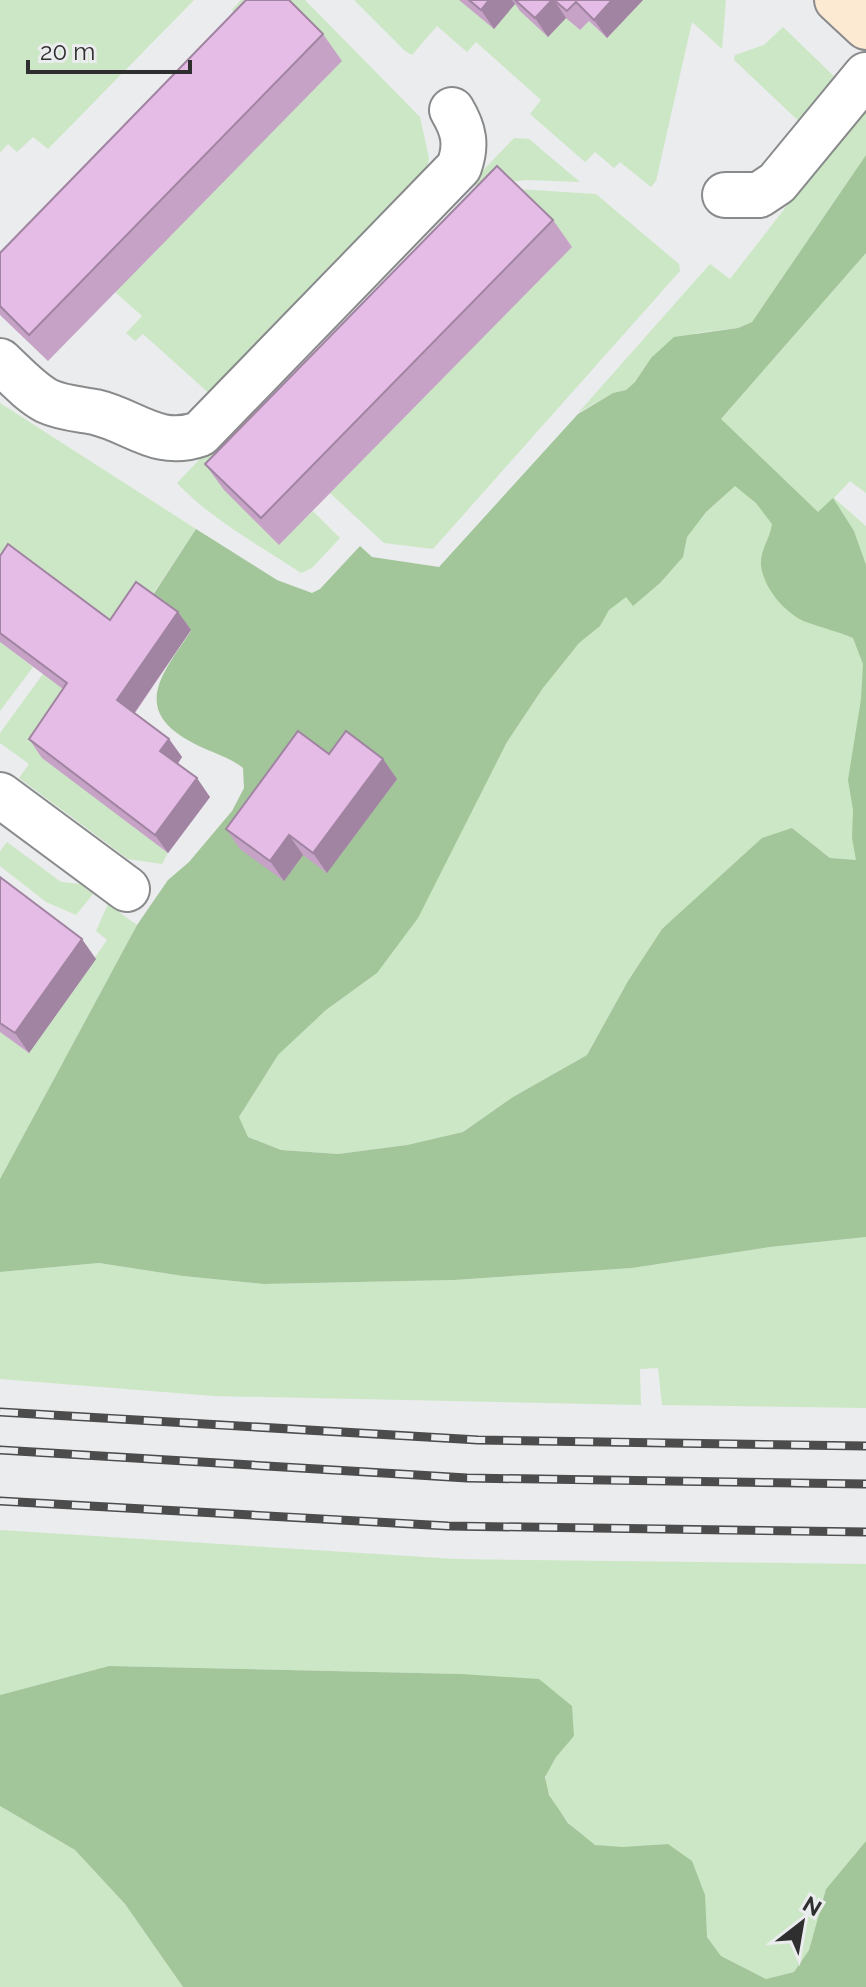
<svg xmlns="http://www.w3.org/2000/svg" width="866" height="1987" font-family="Raleway,sans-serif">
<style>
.green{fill:#cce7c5}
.forest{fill:#a2c699;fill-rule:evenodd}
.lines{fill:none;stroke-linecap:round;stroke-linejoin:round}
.street-casing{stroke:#898a8b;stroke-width:48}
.secondary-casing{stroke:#898a8b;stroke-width:48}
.street{stroke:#fff;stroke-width:44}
.secondary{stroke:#fdead2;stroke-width:44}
.rail-casing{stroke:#4c4c4d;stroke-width:9}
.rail{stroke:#ebeced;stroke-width:6;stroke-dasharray:18;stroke-linecap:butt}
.wall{fill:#c5a2c6}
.shaded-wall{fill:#a084a1}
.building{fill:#e5bce6;stroke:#a084a1;stroke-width:2}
</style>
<rect width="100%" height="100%" fill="#ebeced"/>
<path class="green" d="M0 0H194L48 149 33 137 17 152 8 144 0 153Z
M241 0H305L420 117 429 158 426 174 212 396 143 334 135 341 126 333 142 316 115 292 257 36 232 10Z
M354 0H547L580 30 589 21 607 38 643 0H726L722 49 692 22 656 181 651 187 620 162 614 168 595 152 585 162 530 114 541 100 476 42 467 52 437 26 412 55 405 51Z
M783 27 840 82 805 127 734 60 735 55 764 45Z
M866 108V155L752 322 738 328 696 333 651 358 635 382 626 390 613 393 578 413 710 264 730 279 830 150Z
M514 138 529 139 580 182 527 180 468 186Z
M518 189 596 194 679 264 680 271 433 549 384 543 330 493 571 247Z
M866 253V493L850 481 834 498 866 526V861L830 858 792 828 662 929 628 981 587 1055 513 1097 463 1132 407 1145 338 1154 281 1150 248 1137 239 1117 278 1055 326 1010 377 973 451 852 507 742 543 688 578 643 721 419Z
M285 370 314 399 279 544 313 511 340 538 312 568 301 573C259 545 212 520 177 483Z
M0 403 196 529 43 758 168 853 162 864 128 859 19 778 29 764 0 743V733L88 612 0 592Z
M0 642 33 667 0 711Z
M7 842 61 882 80 884 93 894 76 915 46 902 0 866V851Z
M108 904 137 925 0 1179V1032L29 1053 107 940 96 931Z
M866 1237V1408L662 1405 658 1368 640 1369 641 1405 214 1396 0 1379V1272L99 1263 183 1276 264 1284 454 1280 632 1268 770 1247Z
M0 1530 456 1559 866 1564V1841L826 1889 809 1950 794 1972 766 1979 721 1956 707 1937 667 1844C649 1845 610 1852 594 1844 577 1835 541 1796 546 1776 549 1761 564 1747 574 1736L461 1674 109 1666 0 1695Z
M0 1806 75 1850 125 1904 183 1987H0Z"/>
<path class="forest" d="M866 155V253L721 419 818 512 833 498 854 531 866 565V1237L770 1247 632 1268 454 1280 264 1284 183 1276 99 1263 0 1272V1179L137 925 168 880 189 862 232 811 244 788 243 768C228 756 209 752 193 743 130 710 162 674 191 631L149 601 196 529 277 580 312 593 320 589 360 546 372 557 439 567 578 414 613 393 626 390 635 382 651 358 674 337 738 328 752 322ZM735 486 756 503 772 524C770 539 760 550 761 565 763 587 785 614 806 622 822 628 837 631 853 638L863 664 861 699 848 780 853 810 852 838 856 860 830 858 792 828 762 838 662 929 628 981 587 1055 513 1097 463 1132 407 1145 338 1154 281 1150 248 1137 239 1117 278 1055 326 1010 377 973 418 918 507 742 543 688 579 643 600 626 609 610 626 597 633 606 660 583 683 557 687 537 706 512Z
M109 1666 461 1674 539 1679 572 1706 574 1736 556 1757 545 1777 549 1795 568 1823 595 1845 623 1847 668 1844 692 1861 705 1895 707 1937 721 1956 766 1979 794 1972 809 1950 826 1889 866 1841V1987H183L125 1904 75 1850 0 1806V1695Z"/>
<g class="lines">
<g class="street-casing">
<path id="street" d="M725 195H759L777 183 866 75
M0 361C14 374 30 392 47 401 62 408 79 409 95 412 134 421 157 449 200 434L459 167C467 145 464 130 452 110
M0 795 127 889"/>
</g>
<g class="secondary-casing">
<path id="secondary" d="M837 0 866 27"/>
</g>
<use href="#street" class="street"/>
<use href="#secondary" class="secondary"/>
<g class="rail-casing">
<path id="rail" d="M0 1412 478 1440 866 1446
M0 1450 467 1478 866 1484
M0 1501 448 1526 866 1532"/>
</g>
<use href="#rail" class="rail"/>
</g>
<path class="wall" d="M459 0H643L607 38 589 21 580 30 566 18 548 37 520 11 515 4 494 29Z
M323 34 342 61 48 361 0 315V253Z
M553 220 572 247 279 545 224 490 205 464Z
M0 556 110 620 178 612 191 630 135 713 169 739 182 757 178 764 210 797 168 853 42 758 29 739 63 689 0 642Z
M329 754 383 759 397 779 327 873 303 855 284 881 240 849 226 829Z
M0 877 96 959 29 1053 0 1032Z"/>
<path class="shaded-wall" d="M489 0H512L515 4 494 29 481 10Z
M552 0H554L566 18 548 37 535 18Z
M612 0H643L607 38 594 20Z
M178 612 191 630 130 719 117 700Z
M169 739 182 757 173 770 160 751Z
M383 759 397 779 327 873 313 853Z
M197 778 210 797 168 853 155 835Z
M289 835 303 855 284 881 270 861Z
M82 939 96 959 29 1053 15 1033Z"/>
<path class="building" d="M246 0H289L323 34 29 335 0 306V253Z
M469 0H489L481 10Z
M515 0H552L535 18Z
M554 0H612L594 20 576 2 567 11Z
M497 166 553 220 261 518 205 464Z
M8 544 110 620 136 582 178 612 117 700 169 739 160 751 197 778 155 835 29 739 67 683 0 633V556Z
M298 731 329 754 346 731 383 759 313 853 289 835 270 861 226 829Z
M0 877 82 939 15 1033 0 1023Z"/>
<g transform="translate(802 1923) rotate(31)" stroke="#ebeced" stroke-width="6" paint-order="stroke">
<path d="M0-6L14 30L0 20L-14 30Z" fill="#2f2f30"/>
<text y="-12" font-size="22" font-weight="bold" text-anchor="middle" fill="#2f2f30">N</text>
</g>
<path d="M28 60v12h162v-12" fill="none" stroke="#2f2f30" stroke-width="4"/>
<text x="40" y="60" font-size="24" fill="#2f2f30" stroke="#ebeced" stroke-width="6" paint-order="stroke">20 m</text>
</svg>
